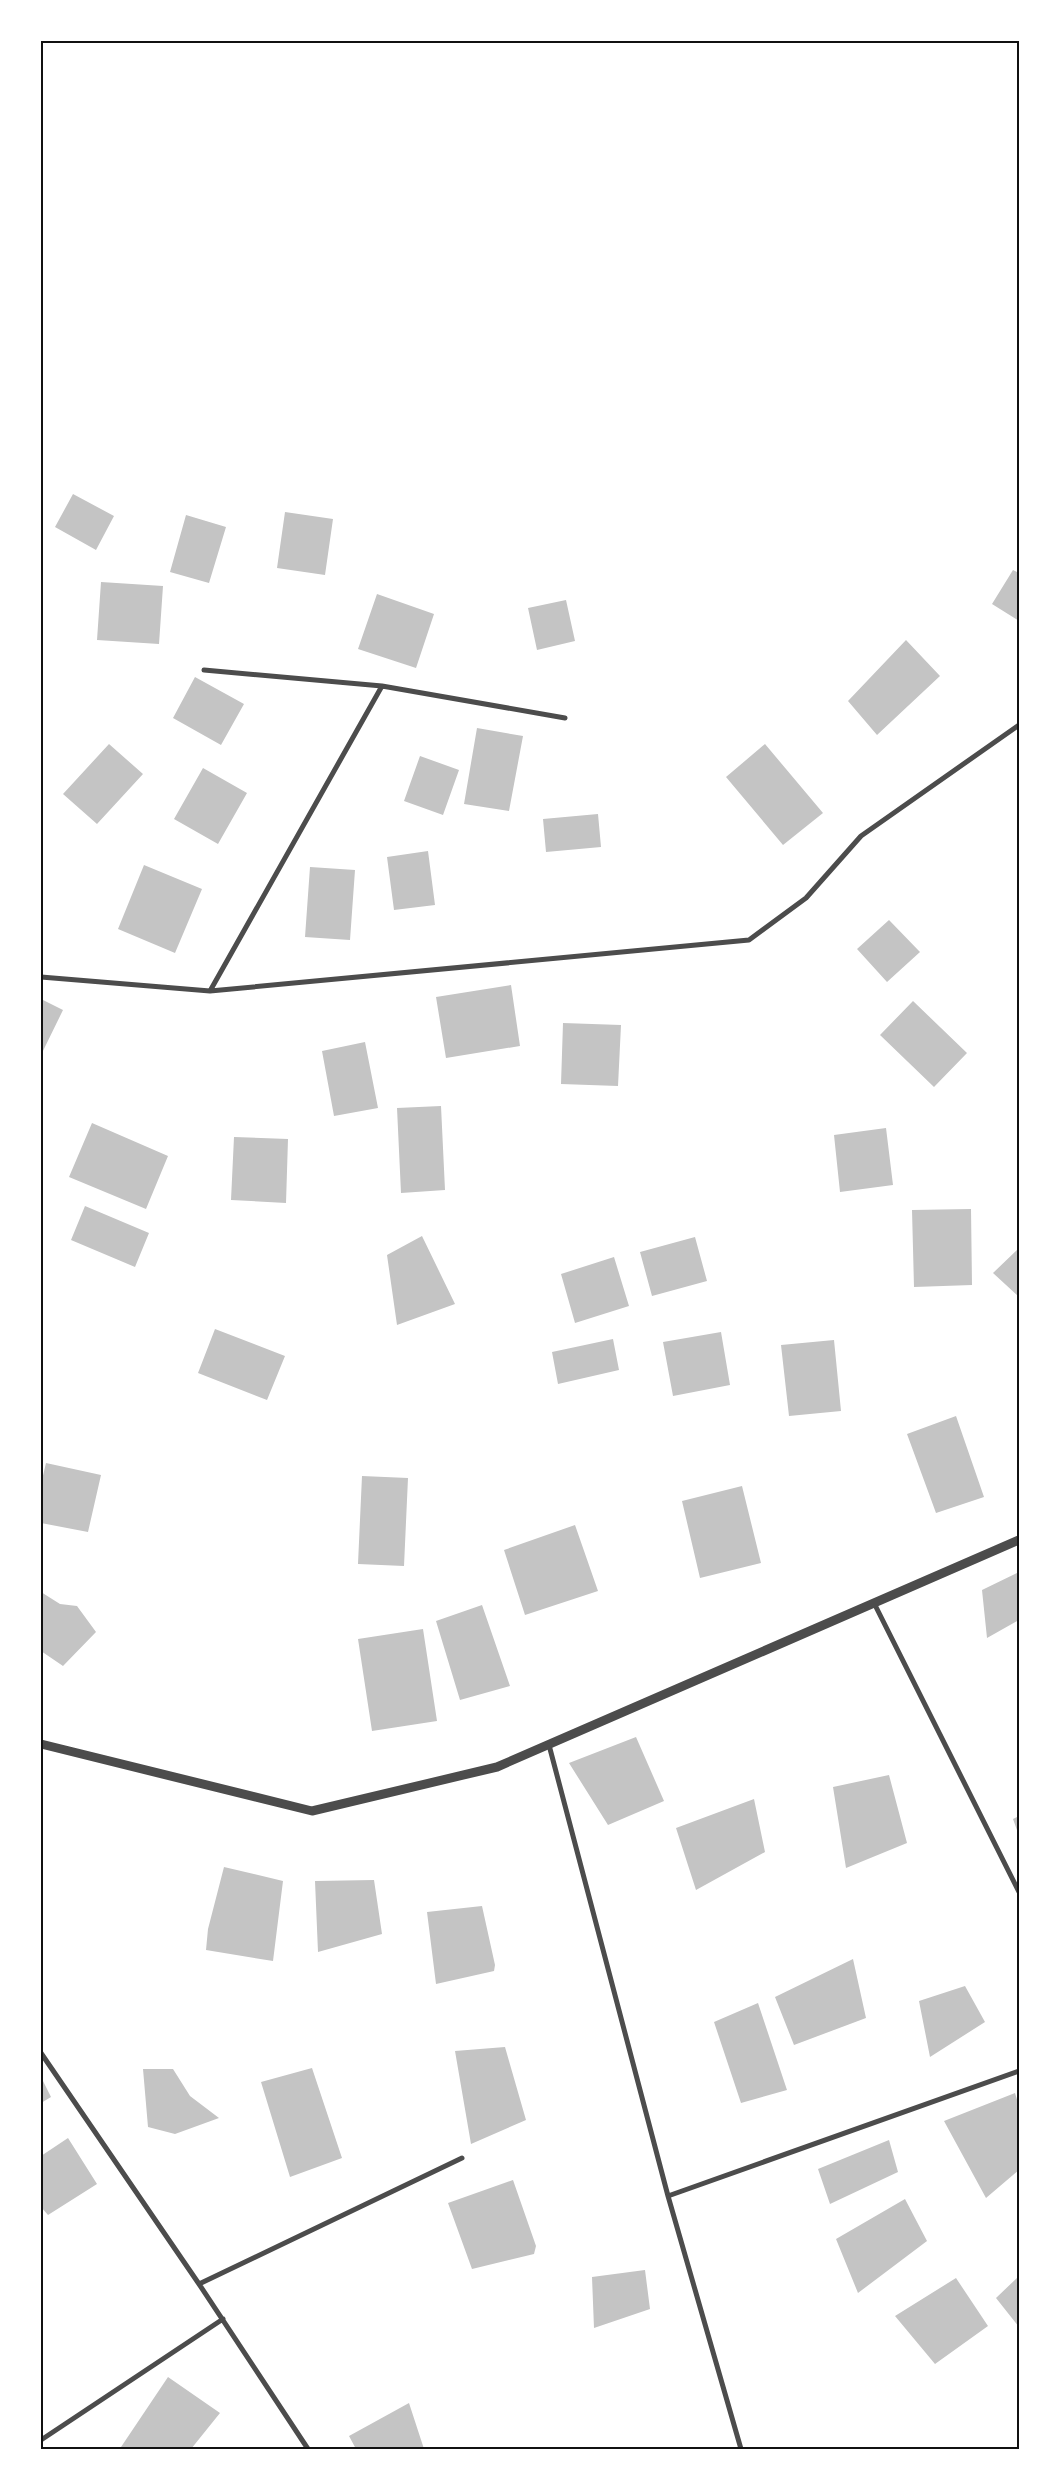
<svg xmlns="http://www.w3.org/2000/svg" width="1060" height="2490" font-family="Poppins,sans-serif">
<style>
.building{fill:#c4c4c4}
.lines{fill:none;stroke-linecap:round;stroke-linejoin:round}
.minor{stroke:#4c4c4c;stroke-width:5}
.tertiary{stroke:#4c4c4c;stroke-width:9}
.neatline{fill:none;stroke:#111;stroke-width:2}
</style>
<rect width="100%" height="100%" fill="#fff"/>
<path class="building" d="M73 494 114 516 96 550 55 527Z
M285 512 333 519 325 575 277 568Z
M186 515 226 527 209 583 170 572Z
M1013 570 1019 573V621L992 604Z
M101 582 163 586 159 644 97 640Z
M377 594 434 614 416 668 358 649Z
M566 600 575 641 537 650 528 608Z
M906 640 940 676 877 735 848 701Z
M195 677 244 704 221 745 173 718Z
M477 728 523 736 509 811 464 804Z
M109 744 143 774 97 824 63 794Z
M765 744 823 813 783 845 726 777Z
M420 756 459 770 443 815 404 801Z
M203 768 247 793 218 844 174 819Z
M598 814 601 847 546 852 543 819Z
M428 851 435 905 394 910 387 857Z
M144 865 202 889 175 953 118 929Z
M310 867 355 870 350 940 305 937Z
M889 920 920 952 887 982 857 949Z
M511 985 520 1046 446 1058 436 997Z
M41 999 63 1010 41 1055Z
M913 1001 967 1053 934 1087 880 1035Z
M563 1023 621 1025 618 1086 561 1084Z
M365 1042 378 1108 334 1116 322 1051Z
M441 1106 445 1190 401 1193 397 1108Z
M92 1123 168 1156 146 1209 69 1177Z
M886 1128 893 1185 840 1192 834 1135Z
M234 1137 288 1139 286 1203 231 1200Z
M85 1206 149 1233 135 1267 71 1240Z
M971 1209 972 1285 914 1287 912 1210Z
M422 1236 455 1304 397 1325 387 1255Z
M695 1237 707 1281 652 1296 640 1252Z
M1019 1248V1297L993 1273Z
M614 1257 629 1306 575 1323 561 1274Z
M215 1329 285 1356 267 1400 198 1373Z
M721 1332 730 1385 673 1396 663 1342Z
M613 1339 619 1370 558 1384 552 1352Z
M834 1340 841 1411 789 1416 781 1345Z
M956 1416 984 1497 936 1513 907 1434Z
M46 1463 101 1475 88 1532 41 1523V1484Z
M362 1476 408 1478 404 1566 358 1564Z
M742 1486 761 1563 700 1578 682 1501Z
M575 1525 598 1591 525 1615 504 1550Z
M1019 1572V1620L987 1638 982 1590Z
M41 1592 60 1604 77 1606 96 1632 63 1666 41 1651Z
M482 1605 510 1686 460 1700 436 1621Z
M423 1629 437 1721 372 1731 358 1639Z
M636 1737 664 1801 608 1825 569 1763Z
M889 1775 907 1843 846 1868 833 1787Z
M754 1799 765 1852 696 1890 676 1828Z
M1019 1816V1833H1018L1013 1819Z
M224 1867 283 1881 273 1961 206 1950 208 1929Z
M374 1880 382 1934 318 1952 315 1881Z
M482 1906 495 1965 494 1971 436 1984 427 1912Z
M853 1959 866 2018 794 2045 775 1997Z
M965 1986 985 2022 930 2057 919 2001Z
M758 2003 787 2090 741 2103 714 2022Z
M505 2047 526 2120 471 2144 455 2051Z
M312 2068 342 2158 290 2177 261 2082Z
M143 2069H173L190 2096 219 2118 175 2134 148 2127Z
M41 2077 51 2097 41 2103Z
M1015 2093 1019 2106V2170L986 2198 944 2121Z
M68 2138 97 2184 48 2215 41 2207V2156Z
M889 2140 898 2172 830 2204 818 2169Z
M513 2180 536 2246 534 2254 472 2269 448 2203Z
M905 2199 927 2241 858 2293 836 2239Z
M645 2270 650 2309 594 2328 592 2277Z
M1019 2276V2327L996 2298Z
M956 2278 988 2326 935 2364 895 2316Z
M168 2377 220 2413 191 2449H124L121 2447Z
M409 2403 424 2449H356L349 2436Z"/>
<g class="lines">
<path class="minor" d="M204 670 382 686 565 718
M41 977 210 991 749 940 806 898 861 836 1019 725
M210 991 382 686
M874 1603 1019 1892
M549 1745 668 2196 741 2449
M41 2053 199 2284 308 2449
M668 2196 1019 2071
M199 2284 462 2158
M41 2440 223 2319"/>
<path class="tertiary" d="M41 1744 312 1811 497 1767 1019 1540"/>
</g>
<rect width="1060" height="2490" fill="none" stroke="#ffffff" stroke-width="85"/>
<rect x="42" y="42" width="976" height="2406" class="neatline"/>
</svg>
